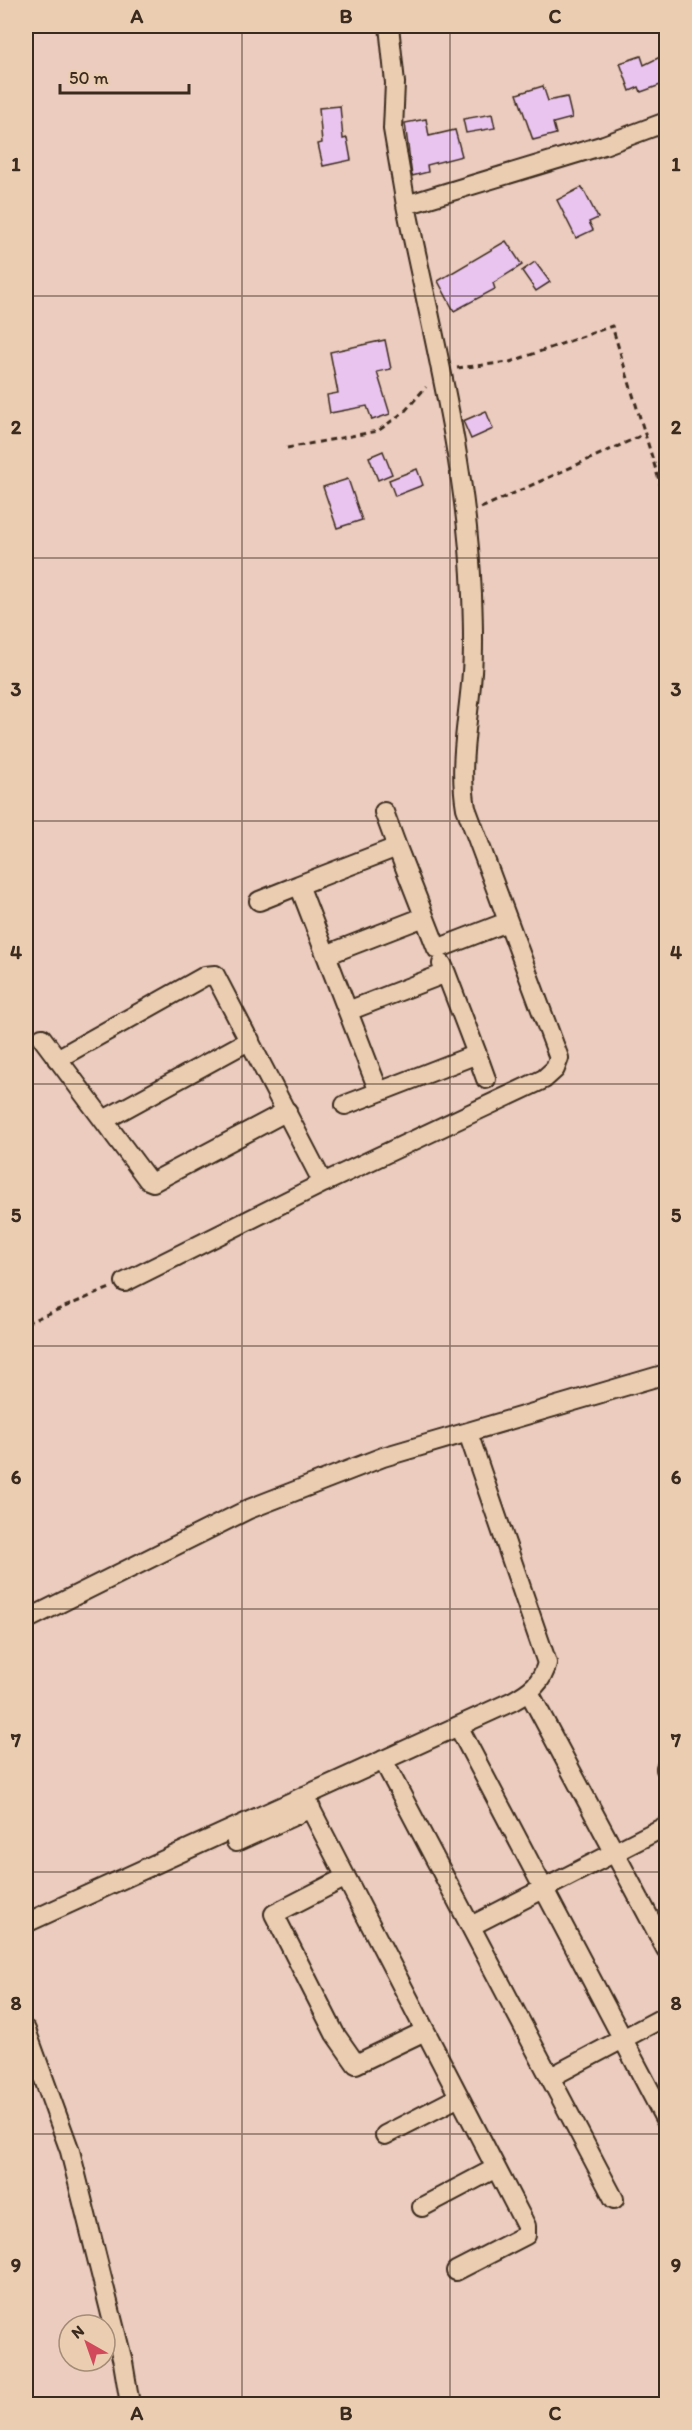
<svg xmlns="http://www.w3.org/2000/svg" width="692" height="2430" font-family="Itim,sans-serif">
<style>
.building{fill:#e9c4ef;stroke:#3b2a1e;stroke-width:1.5}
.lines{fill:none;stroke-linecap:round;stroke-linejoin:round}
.street-casing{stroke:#3b2a1e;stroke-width:22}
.path{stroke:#3b2a1e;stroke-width:3;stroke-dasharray:6 4.5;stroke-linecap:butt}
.street{stroke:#ebceb2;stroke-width:18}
.grid{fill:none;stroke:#3b2a1e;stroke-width:1.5;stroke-opacity:0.55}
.neatline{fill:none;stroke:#3b2a1e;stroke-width:2}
.grid-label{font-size:20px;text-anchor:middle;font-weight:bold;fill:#3b2a1e}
</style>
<rect width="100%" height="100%" fill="#ebccbe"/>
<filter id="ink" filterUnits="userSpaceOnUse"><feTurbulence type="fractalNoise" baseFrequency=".0167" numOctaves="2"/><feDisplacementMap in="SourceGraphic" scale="12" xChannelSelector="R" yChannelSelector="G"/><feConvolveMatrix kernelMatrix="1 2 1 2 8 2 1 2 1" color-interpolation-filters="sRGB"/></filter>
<g filter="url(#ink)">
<path class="building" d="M666 54V83L641 92 639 87 630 91 620 63 641 56 644 65Z
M543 86 548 101 567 97 572 118 553 123 556 134 533 140 517 94Z
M340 106 343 139 347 138 351 160 323 166 318 144 322 143 319 108Z
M492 114 495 128 466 133 463 119Z
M426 119 429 136 455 130 462 156 427 165 428 172 412 176 405 123Z
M582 187 598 218 589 222 593 230 576 238 557 200Z
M506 241 522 265 493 283 495 289 454 311 438 281Z
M535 262 550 282 536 291 522 271Z
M385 340 391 369 377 372 390 414 372 420 367 406 330 413 327 395 338 393 330 352Z
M486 411 493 429 471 439 463 421Z
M383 451 392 474 378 480 369 457Z
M417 469 423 485 395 496 389 480Z
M348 479 362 520 337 528 323 487Z"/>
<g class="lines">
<g class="street-casing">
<path id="street" d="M389 26 395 83 393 129 406 205
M384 812 397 847
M259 901 299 885
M326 955 424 917
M446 973 477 1054 379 1092 299 885 397 847 437 949 507 922
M348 1011 446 973 442 964
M42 1038 148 1180 153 1182 287 1111
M477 1054 486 1079
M57 1059 205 976 215 975 323 1183
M345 1105 379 1092
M104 1120 250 1040
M125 1282 323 1183 544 1079 555 1069 559 1058 466 808C458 762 469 718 472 672 474 647 473 620 472 595 467 463 432 333 406 205L604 145 666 122
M26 1620 249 1509 383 1457 666 1374
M529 1692 666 1949
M458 1726 666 2121
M383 1760 614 2199
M666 1768V1769
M304 1796 526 2226V2235L456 2271
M236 1842 311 1808
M346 1877 274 1914 335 2034 356 2064 425 2031
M26 1923 513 1701C531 1691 542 1683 547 1663L468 1433
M471 1926 666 1826
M26 2030 70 2151 123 2362 130 2404
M551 2077 666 2016
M385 2135 459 2097
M422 2207 496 2168"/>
</g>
<path class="path" d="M457 368 510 362 612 326 666 503
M287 448 378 431 405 411 426 387
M481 508 645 434
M26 1323 110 1288"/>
<use href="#street" class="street"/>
</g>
</g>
<path class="grid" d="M242 26V2404M450 26V2404M26 296H666M26 558H666M26 821H666M26 1084H666M26 1346H666M26 1609H666M26 1872H666M26 2134H666"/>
<rect width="692" height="2430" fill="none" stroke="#ebceb2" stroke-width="66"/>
<g transform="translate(87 2343) rotate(320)"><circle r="28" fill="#ebceb2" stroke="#a58c77" stroke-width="1.5"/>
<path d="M0-4.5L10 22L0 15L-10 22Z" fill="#d1495b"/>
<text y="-9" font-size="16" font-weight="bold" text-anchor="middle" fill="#3b2a1e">N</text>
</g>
<path d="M60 84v9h129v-9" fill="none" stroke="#3b2a1e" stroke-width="3"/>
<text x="69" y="84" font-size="18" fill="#3b2a1e" stroke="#ebceb2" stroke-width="4.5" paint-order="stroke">50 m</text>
<rect x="33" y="33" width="626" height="2364" class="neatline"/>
<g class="grid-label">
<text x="137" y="23">A</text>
<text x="346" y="23">B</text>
<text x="555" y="23">C</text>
<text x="16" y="171">1</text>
<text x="676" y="171">1</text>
<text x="16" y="434">2</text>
<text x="676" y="434">2</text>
<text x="16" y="696">3</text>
<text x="676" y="696">3</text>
<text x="16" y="959">4</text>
<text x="676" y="959">4</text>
<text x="16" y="1222">5</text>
<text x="676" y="1222">5</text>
<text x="16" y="1484">6</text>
<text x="676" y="1484">6</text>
<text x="16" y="1747">7</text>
<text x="676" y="1747">7</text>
<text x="16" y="2010">8</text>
<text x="676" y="2010">8</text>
<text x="16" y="2272">9</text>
<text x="676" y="2272">9</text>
<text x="137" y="2420">A</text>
<text x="346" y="2420">B</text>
<text x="555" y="2420">C</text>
</g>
</svg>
